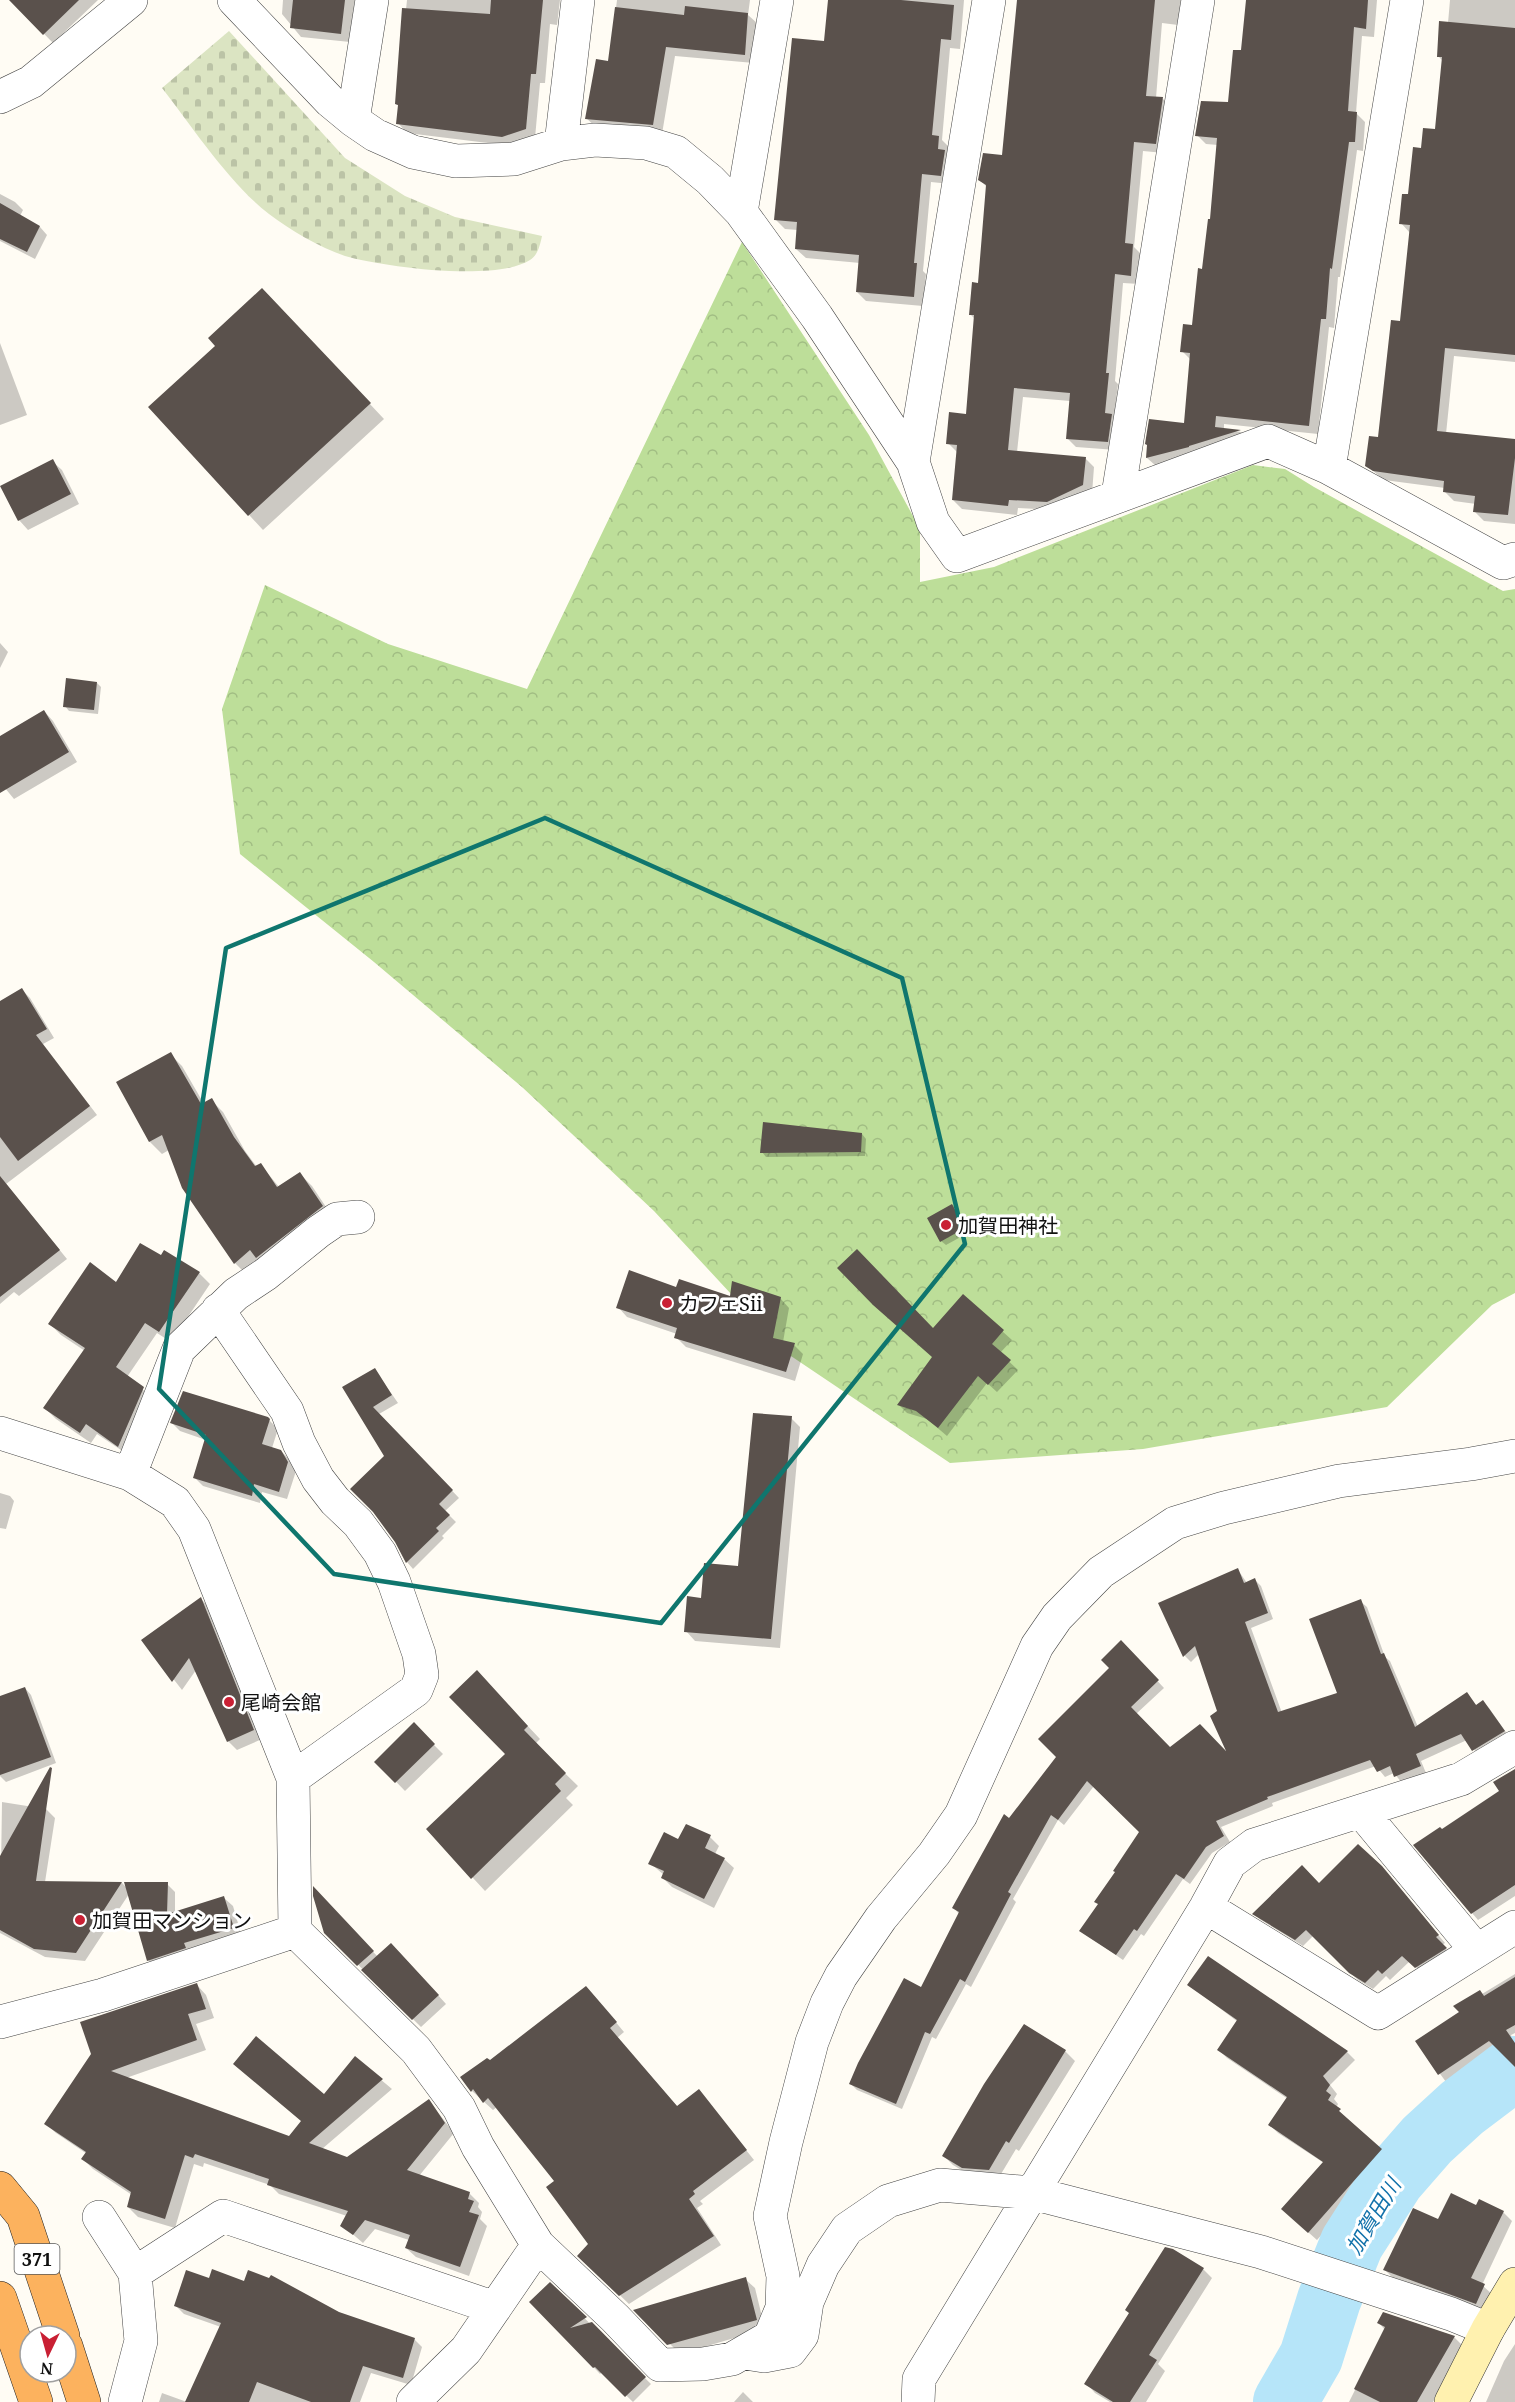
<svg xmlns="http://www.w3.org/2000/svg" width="1515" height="2402" font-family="'Noto Serif','Noto Sans JP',serif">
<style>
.forest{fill:url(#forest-crowns)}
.cemetery{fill:url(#cemetery-stones)}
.shadow{fill:#0003}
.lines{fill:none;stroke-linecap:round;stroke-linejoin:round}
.river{stroke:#b6e5f9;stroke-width:64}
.building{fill:#5a514c}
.minor-casing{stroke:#444;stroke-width:34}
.secondary-casing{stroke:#333;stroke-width:34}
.trunk-casing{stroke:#222;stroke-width:34}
.minor{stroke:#fff;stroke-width:33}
.secondary{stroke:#fff1af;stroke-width:33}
.trunk{stroke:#fcb25e;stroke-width:33}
.marked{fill:none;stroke:#0f766e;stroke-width:4.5;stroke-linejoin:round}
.poi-dot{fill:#c92034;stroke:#fff;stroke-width:2}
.labels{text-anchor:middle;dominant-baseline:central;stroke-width:6;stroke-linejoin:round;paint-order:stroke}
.shield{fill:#fff;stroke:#585858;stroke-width:1.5}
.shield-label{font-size:18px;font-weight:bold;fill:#111}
.poi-label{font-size:20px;fill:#111;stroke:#fff;text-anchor:start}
.water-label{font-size:21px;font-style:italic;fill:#1272ab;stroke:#fff}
</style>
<defs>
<pattern id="forest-crowns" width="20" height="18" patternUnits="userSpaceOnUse" patternTransform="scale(1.5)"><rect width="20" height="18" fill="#bdde99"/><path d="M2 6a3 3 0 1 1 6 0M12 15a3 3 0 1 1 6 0" fill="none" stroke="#a1bd83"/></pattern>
<pattern id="cemetery-stones" width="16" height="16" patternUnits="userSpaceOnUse" patternTransform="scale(1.5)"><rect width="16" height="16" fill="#dbe4c2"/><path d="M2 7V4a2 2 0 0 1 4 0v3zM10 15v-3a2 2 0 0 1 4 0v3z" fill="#bbc3a6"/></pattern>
</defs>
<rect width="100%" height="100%" fill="#fffcf4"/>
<path class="forest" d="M742 242 869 435 920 529V582L994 567 1253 465 1285 469 1314 487 1503 591 1515 589V1293L1492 1305 1387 1407 1143 1449 950 1463 785 1352 654 1211 522 1087 374 962 240 854 222 709 265 585 388 644 527 689Z"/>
<path class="cemetery" d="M229 31 345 158 405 196 455 217 542 236C540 245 538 255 530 260 496 282 383 267 345 256 319 247 290 230 269 214 230 184 193 128 162 88Z"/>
<path class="shadow" d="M11 0H98L53 43Z
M283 0H355L350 42 301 37 282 14Z
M407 0H560L557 25 550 24 545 83H540L535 138 513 146 407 133 398 123 399 106 396 104Z
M617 0H750L748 15 757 23 754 63 675 56 662 134 596 127 586 118 609 63Z
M830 0H964L960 49 950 48 942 140 948 146 950 184 931 182 923 271 926 274 923 306 866 301 857 292 860 263 806 258 796 249 798 230 785 229 775 219 826 43Z
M1024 0H1181L1178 25 1162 23 1156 98 1163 99 1172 108 1164 153 1143 151 1134 247 1142 255 1139 284 1123 283 1115 381 1118 384 1114 419 1116 450 1076 447 1067 438 1070 401 1023 397 1017 452 1085 458 1094 467 1092 494 1056 510 1018 508 1017 515 962 509 953 500 958 453 948 443 967 415 975 319 970 314 979 285 987 187 980 180 1003 157Z
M1247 0H1377L1374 37 1362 36 1356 113 1365 122 1363 151 1357 150 1340 277H1338L1334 328 1329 327 1318 434 1224 424V429L1241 432 1248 439 1156 466 1147 458 1149 446 1185 425 1191 360 1182 351 1194 327 1211 221 1218 145 1206 144 1197 135 1230 104 1243 52Z
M1450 0H1515V362L1454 356 1446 434 1515 441V524L1484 521 1475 512 1476 504 1454 501 1445 492V488L1384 480 1366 465 1379 439 1401 323 1410 233 1401 223 1422 150 1436 131 1443 61 1438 56 1448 23Z
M0 194 15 202 23 210 20 216 40 227 47 235 35 259 0 241Z
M276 304 384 419 263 530 150 407Z
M0 343 27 415 0 425Z
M52 461 62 470 79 504 28 530 19 520Z
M0 643 8 652 0 668Z
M97 683 101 687 98 714 69 711 65 706Z
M44 711 53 721 77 762 14 799 0 782V737Z
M22 990 30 998 54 1038 43 1044 97 1115 6 1184 67 1259 19 1296 14 1292 0 1304V1003Z
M170 1054 182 1066 204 1104 211 1100 223 1112 245 1151 257 1167 260 1164 279 1187 300 1174 312 1186 334 1219 247 1275 235 1263 169 1150 162 1154 150 1142 118 1083Z
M862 1134 866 1139 865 1156 766 1157 762 1152Z
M951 1206 968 1233 946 1245 941 1241Z
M199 1273 210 1284 171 1342 157 1333 127 1377 154 1399 130 1456 97 1434 91 1443 56 1419 45 1408 85 1351 61 1335 50 1324 116 1284Z
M963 1296 1012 1340 1000 1353 1018 1370 997 1392 987 1383 947 1436 927 1419 907 1413 899 1405 933 1358V1330Z
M780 1298 789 1308 783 1342 794 1345 803 1354 795 1381 686 1347 676 1337 677 1334 627 1317 618 1307 731 1299Z
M375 1370 398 1403 379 1414 459 1498 445 1511 456 1522 442 1536 444 1538 413 1569 407 1562 386 1457 344 1388Z
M267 1418 278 1429 272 1448 281 1451 290 1460 296 1471 287 1499 262 1492 260 1503 203 1486 195 1478 206 1440 180 1431 172 1423Z
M791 1418 800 1427 780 1648 695 1641 686 1631 702 1599 739 1567Z
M0 1493 10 1496 14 1501 6 1529 0 1528Z
M1238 1570 1247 1583 1255 1580 1261 1586 1273 1619 1251 1628 1282 1713 1339 1693 1360 1601 1367 1607 1385 1657 1390 1661 1418 1727 1467 1694 1477 1706 1483 1702 1489 1708 1510 1738 1479 1756 1467 1740 1421 1761 1426 1773 1402 1783 1394 1773 1385 1777 1376 1766 1272 1803 1273 1806 1221 1827 1230 1842 1212 1853 1190 1884 1183 1879 1144 1936 1141 1934 1123 1960 1081 1931 1099 1904 1141 1832 1094 1786 1064 1825 1058 1820 1013 1899 1016 1902 971 1987 966 1984 936 2039 932 2037 902 2109 857 2090 851 2084 921 1989 959 1914 954 1908 1010 1819 1058 1756 1111 1668 1121 1642 1164 1688 1136 1714 1170 1749 1230 1756 1219 1712 1199 1654 1191 1662 1185 1656 1160 1603Z
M201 1599 210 1608 262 1739 237 1750 228 1741 196 1670 182 1690 143 1640Z
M489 1685 540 1739 535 1744 578 1786 566 1798 573 1805 485 1891 428 1829 507 1754Z
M25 1688 31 1695 56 1763 6 1782 0 1776V1697Z
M414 1725 443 1754 405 1791 377 1762Z
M1515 1770V1896L1478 1920 1472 1913 1442 1831 1501 1791Z
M2 1802 46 1809 55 1818 45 1882 122 1883 128 1889 167 1884 175 1892V1913L224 1898 233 1906 242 1937 157 1968 148 1960 129 1894 85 1961 45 1957 0 1933Z
M710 1837 719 1846 715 1854 724 1859 734 1868 714 1908 672 1887 663 1878 664 1875 650 1863 678 1841Z
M1388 1875 1445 1943 1442 1945 1452 1955 1423 1974 1410 1961 1390 1980 1386 1976 1373 1989 1358 1980 1313 1936 1303 1946 1261 1920 1254 1914 1319 1885Z
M315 1890 378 1957 399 1952 446 2004 421 2027 325 1932Z
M1208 1958 1347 2052 1355 2060 1330 2085 1337 2094 1334 2099 1338 2104 1336 2108 1389 2158 1317 2240 1291 2217 1324 2163 1278 2133 1270 2125 1288 2099 1227 2058 1219 2050 1238 2022 1189 1985Z
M1515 1974V2033L1511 2035 1512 2038 1446 2082 1417 2042 1462 2012 1482 1994Z
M197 1985 206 1995 214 2018 196 2024 206 2050 126 2078 290 2138 355 2058 392 2089 322 2149 347 2158 429 2101 454 2133 419 2176 469 2193 479 2203 478 2207 482 2212 480 2219 487 2226 469 2276 416 2257 406 2248 409 2240 375 2229 363 2243 342 2225 347 2216 279 2194 270 2185 204 2163 203 2167 194 2164 175 2228 138 2217 128 2207 132 2195 93 2169 83 2159 87 2154 56 2133 46 2124Z
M594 1996 624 2032 617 2038 678 2107 699 2091 754 2160 700 2201 703 2204 697 2208 721 2245 629 2304 579 2256 590 2244 556 2182 497 2107 493 2110 472 2091 462 2078Z
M1024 2026 1065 2051 1075 2061 1019 2151 1016 2149 998 2179 973 2177 953 2165 944 2156Z
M1477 2207 1503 2212 1512 2221 1482 2285 1493 2295 1485 2312 1394 2279 1385 2270 1439 2221Z
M1203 2269 1212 2278 1158 2364 1165 2371 1146 2402H1110L1095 2393 1086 2383Z
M745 2279 755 2288 765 2329 680 2354 636 2310Z
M210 2280 338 2313 414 2339 422 2347 411 2385 371 2373 360 2402H187L221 2327 184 2314 175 2305Z
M550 2284 651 2384 633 2402 602 2372 600 2374 532 2302Z
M1384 2313 1454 2337 1465 2348 1433 2402H1349L1385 2330 1379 2323Z
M1515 2344V2402H1486L1504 2361Z
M743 2392 753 2402H734Z
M162 2393 187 2402H159Z"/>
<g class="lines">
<path class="river" d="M1285 2402 1311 2357 1329 2300 1352 2243 1393 2179 1427 2140 1462 2108 1515 2068"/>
</g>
<path class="building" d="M9 0H79L43 35Z
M293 0H345L341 34 290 28Z
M491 0H543L536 74H531L526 129 502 137 396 124 398 105 395 104 402 8 490 14Z
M828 0H901L954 5 951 40 941 39 932 135 939 136 938 149 945 150 941 176 922 174 914 263H917L914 297 856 292 859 255 795 249 797 222 774 220 792 38 824 41Z
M1017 0H1155L1146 96 1163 97 1156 144 1134 142 1125 243 1133 244 1131 276 1115 274 1106 373H1109L1105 413 1112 414 1108 442 1066 439 1070 393 1014 388 1008 450 1086 457 1083 485 1047 502 1009 500 1008 506 952 500 957 445 946 444 949 412 966 414 974 315H969L972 282 978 283 986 185 978 180 983 153 1002 155Z
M1246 0H1368L1366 29 1354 27 1348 111 1357 112 1355 142H1349L1332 269 1330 268 1326 319H1321L1309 426 1216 416 1215 427 1241 430 1189 446V447L1146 458 1147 445 1145 444 1149 419 1184 423 1190 353 1180 352 1183 324 1192 325 1198 268 1202 269 1208 219H1210L1217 138 1195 136 1201 101 1228 102 1233 50H1241Z
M685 6 748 13 745 55 666 47 653 125 585 119 596 59 608 61 615 7 684 15Z
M1439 21 1515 28V355L1445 348 1437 431 1515 439V458L1508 515 1473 512 1475 496 1443 492 1444 481 1373 471 1365 466 1369 436 1378 437 1391 320 1400 321 1410 225 1399 224 1402 194H1408L1413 147 1421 148 1423 128 1435 129 1442 57H1437Z
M0 203 40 226 27 252 0 239Z
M262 288 371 403 248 516 148 407 215 346 208 338Z
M53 459 71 494 18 521 0 486Z
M66 678 97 682 94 710 63 707Z
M44 710 69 752 0 793V736Z
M22 988 47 1029 36 1035 90 1106 18 1161 0 1137V1001Z
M171 1052 201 1104 212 1098 234 1137 255 1166 261 1163 277 1187 300 1172 323 1206 256 1258 250 1250 234 1264 182 1188 162 1135 149 1142 116 1082Z
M763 1122 862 1133 861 1152 760 1153Z
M0 1176 60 1250 0 1297Z
M952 1204 965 1228 940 1242 927 1218Z
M140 1243 161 1255 164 1250 200 1272 159 1332 145 1323 116 1367 144 1387 118 1447 86 1424 80 1433 43 1408 85 1348 48 1324 90 1262 116 1282Z
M857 1249 933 1328 963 1294 1004 1330 992 1344 1011 1360 988 1385 978 1376 938 1428 916 1411 897 1405 932 1357 873 1305 837 1268Z
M629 1270 676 1287 679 1279 730 1296 732 1281 781 1297 773 1338 795 1343 786 1372 674 1338 677 1328 616 1308Z
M375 1368 392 1395 373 1407 453 1490 439 1504 450 1515 436 1528 439 1531 406 1563 395 1542 373 1512 350 1489 384 1456 342 1387Z
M183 1391 268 1417 270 1419 262 1444 281 1450 288 1462 279 1492 254 1484 252 1496 193 1478 206 1435 170 1423Z
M753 1413 792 1416 771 1639 684 1632 687 1596 701 1598 704 1563 738 1566Z
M1238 1568 1244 1583 1255 1578 1268 1613 1245 1622 1278 1712 1337 1693 1309 1619 1361 1599 1381 1654 1384 1653 1415 1727 1467 1692 1476 1705 1483 1700 1505 1731 1472 1751 1461 1734 1416 1754 1421 1766 1394 1777 1390 1766 1377 1772 1370 1760 1267 1797 1268 1799 1216 1821 1224 1836 1206 1847 1184 1879 1176 1874 1137 1931 1134 1929 1116 1955 1079 1931 1098 1904 1094 1902 1115 1872 1113 1871 1139 1832 1087 1781 1058 1820 1051 1815 1008 1892 1011 1894 965 1982 960 1979 930 2034 925 2032 896 2104 849 2084 858 2063 904 1978 921 1987 959 1912 952 1908 1004 1814 1009 1818 1056 1757 1038 1739 1109 1668 1101 1660 1121 1640 1159 1680 1131 1707 1170 1747 1200 1724 1226 1751 1210 1716 1217 1711 1195 1646 1183 1657 1158 1603Z
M201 1597 254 1730 227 1742 189 1658 172 1682 141 1640Z
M477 1670 528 1726 524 1730 566 1773 555 1784 561 1791 471 1879 426 1829 505 1754 449 1697Z
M25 1687 51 1757 0 1775V1696Z
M414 1722 435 1744 395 1783 374 1762Z
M50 1767 52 1768 36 1881 122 1882 76 1953 34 1949 0 1930V1856Z
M1515 1769V1885L1471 1914 1413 1845 1440 1827 1442 1829 1499 1791 1493 1782Z
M686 1824 711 1835 705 1848 725 1858 704 1899 661 1878 664 1871 648 1864 664 1832 678 1839Z
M1358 1844 1382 1866 1439 1935 1436 1937 1447 1948 1415 1968 1402 1956 1382 1974 1378 1970 1365 1983 1349 1973 1306 1930 1295 1940 1252 1914 1302 1865 1319 1883Z
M124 1882H168L167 1914 224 1896 234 1928 184 1943 186 1948 147 1961Z
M313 1886 374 1951 357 1966 324 1933 313 1896Z
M391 1943 439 1995 412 2020 361 1970Z
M1208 1956 1348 2051 1323 2076 1330 2085 1326 2091 1331 2095 1328 2100 1341 2109 1339 2111 1382 2149 1308 2233 1281 2209 1323 2162 1268 2125 1287 2097 1217 2050 1237 2020 1187 1985Z
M1515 1977V2025L1506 2030 1515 2043V2067L1489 2041 1438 2075 1415 2041 1459 2012 1453 2006 1480 1990 1484 1996Z
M197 1983 206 2009 188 2014 197 2040 111 2071 289 2136 301 2121 233 2064 256 2036 324 2094 355 2056 383 2079 309 2143 347 2157 429 2099 445 2123 407 2170 470 2192 468 2199 474 2201 469 2212 479 2215 460 2267 405 2248 410 2235 365 2220 353 2235 340 2226 348 2211 267 2185 269 2179 195 2154 193 2158 185 2155 165 2219 127 2207 131 2192 81 2159 86 2152 44 2124 91 2054 80 2022Z
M586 1986 617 2022 610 2028 677 2106 699 2089 747 2150 693 2191 695 2194 689 2199 714 2236 619 2296 577 2256 588 2244 546 2187 554 2181 488 2098 483 2103 473 2089 471 2092 460 2077 487 2058 490 2060Z
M1024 2024 1066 2050 1009 2143 1006 2141 989 2170 962 2168 942 2156 984 2084Z
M1451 2193 1476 2205 1479 2199 1504 2211 1471 2278 1485 2284 1476 2304 1383 2270 1413 2208 1438 2219Z
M1165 2247 1173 2249 1204 2268 1149 2355 1157 2360 1130 2402H1113L1084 2384 1129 2313 1125 2310Z
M212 2269 244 2281 248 2270 269 2278 271 2275 339 2312 415 2338 403 2378 363 2366 350 2402H311L257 2382 249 2402H185L221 2323 174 2306 186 2270 209 2278Z
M746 2277 757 2320 667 2345 633 2310Z
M550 2282 587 2317 570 2328 592 2322 646 2377 625 2397 595 2367 593 2368 529 2302Z
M1383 2312 1455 2336 1417 2402H1380L1354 2389 1385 2327 1377 2323Z"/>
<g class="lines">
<g class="minor-casing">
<path id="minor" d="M234 0 330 101 353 120 375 135 413 152 456 161 514 159 561 144 595 140 646 143 676 152 710 180 741 212 817 317 913 462 933 522 957 556 1268 441 1329 468 1503 563 1515 559
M0 97 31 82 131 0
M353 120 372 0
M561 144 578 0
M741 212 777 0
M913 462 989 0
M1329 468 1407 0
M1118 495 1198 0
M218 1310 287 1411 299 1443 318 1479 335 1501 358 1523 380 1553 394 1582 419 1654 422 1675 416 1690 293 1778
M0 1433 130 1474 179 1349 236 1294 266 1274 318 1232 337 1219 358 1217
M130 1474 175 1502 194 1529 293 1778 295 1931
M1361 1811 1477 1951
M1206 1907 1378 2013 1515 1927
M0 2022 103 1995 295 1931 416 2050 459 2108 478 2147 538 2245 615 2318 660 2365 703 2364 732 2359 770 2337 782 2308 783 2276 770 2216 786 2142 812 2042 827 2003 841 1976 881 1918 934 1854 961 1815 1037 1646 1057 1617 1101 1572 1175 1523 1224 1508 1339 1481 1471 1464 1515 1456
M99 2217 135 2273 141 2341 125 2402
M135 2273 223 2216 495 2308
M745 2353 764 2356 790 2351 802 2335 807 2302 823 2265 847 2229 888 2201 940 2185 1032 2193 1261 2252 1451 2314 1488 2329
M413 2402 466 2350 538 2245
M918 2402 919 2379 1206 1907 1230 1863 1254 1845 1461 1779 1515 1747"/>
</g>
<g class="secondary-casing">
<path id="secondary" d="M1451 2402 1488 2329 1515 2284"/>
</g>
<g class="trunk-casing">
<path id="trunk" d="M0 2188 23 2216 63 2336
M0 2298 36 2402
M66 2346 84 2402"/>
</g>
<use href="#minor" class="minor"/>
<use href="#secondary" class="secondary"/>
<use href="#trunk" class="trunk"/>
</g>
<path class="marked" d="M545 818 902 978 965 1244 661 1623 334 1574 159 1389 226 948Z"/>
<g class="poi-dot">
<circle cx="946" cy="1225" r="6"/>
<circle cx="667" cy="1303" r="6"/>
<circle cx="229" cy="1702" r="6"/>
<circle cx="80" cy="1920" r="6"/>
</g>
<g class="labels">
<rect class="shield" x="14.5" y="2244" width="45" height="30" rx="4.5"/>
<g class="shield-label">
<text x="37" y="2259">371</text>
</g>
<g class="poi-label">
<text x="958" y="1225">加賀田神社</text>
<text x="679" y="1303">カフェSii</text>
<text x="241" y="1702">尾崎会館</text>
<text x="92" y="1920">加賀田マンション</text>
</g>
<g class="water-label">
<text transform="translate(1373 2216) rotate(-59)">加賀田川</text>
</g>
</g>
<g transform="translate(48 2354) rotate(185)"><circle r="28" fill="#ffffff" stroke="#a0a0a0" stroke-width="1.5"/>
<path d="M0-4.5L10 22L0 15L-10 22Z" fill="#c92034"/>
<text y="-9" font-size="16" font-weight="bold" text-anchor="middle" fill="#111111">N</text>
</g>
</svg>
